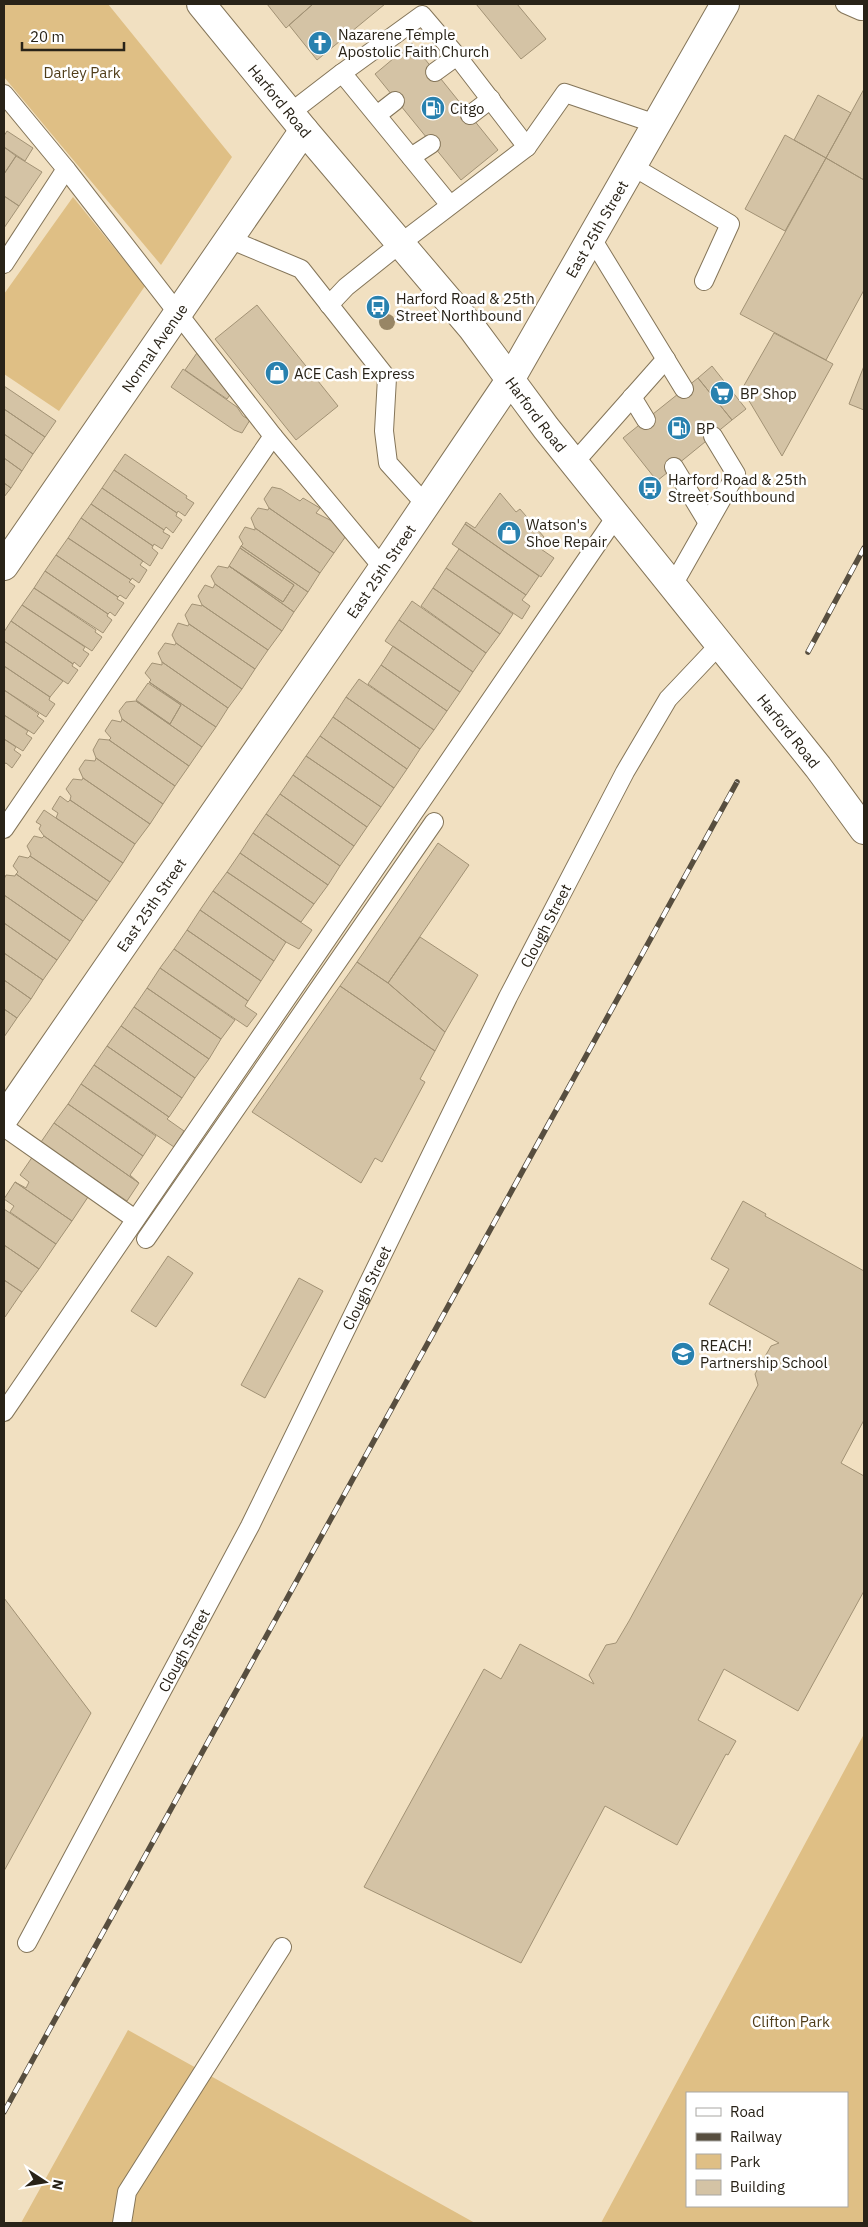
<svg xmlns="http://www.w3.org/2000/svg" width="868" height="2227" font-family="'IBM Plex Sans',sans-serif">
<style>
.green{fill:#dfbf85;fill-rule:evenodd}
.building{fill:#d4c3a5;stroke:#a29275}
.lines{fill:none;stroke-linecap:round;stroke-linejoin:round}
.lane-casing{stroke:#847559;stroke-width:20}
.street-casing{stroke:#847559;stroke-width:30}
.secondary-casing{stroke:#847559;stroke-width:30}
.primary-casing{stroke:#847559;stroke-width:30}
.lane{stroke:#fff;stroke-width:18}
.street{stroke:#fff;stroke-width:28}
.secondary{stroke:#fff;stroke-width:28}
.primary{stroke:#fff;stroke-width:28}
.rail-casing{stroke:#574e3f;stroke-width:5.5}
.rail{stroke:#fff;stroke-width:4;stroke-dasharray:11;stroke-linecap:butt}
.tree{fill:#988665}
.labels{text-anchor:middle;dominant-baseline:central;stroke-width:5;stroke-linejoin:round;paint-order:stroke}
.poi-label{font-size:15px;fill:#292318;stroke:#fff;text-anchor:start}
.park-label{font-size:15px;fill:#503d19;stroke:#fff}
.street-label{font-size:15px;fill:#292318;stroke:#fff}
</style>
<rect width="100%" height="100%" fill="#f1e0c1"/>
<path class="green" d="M4 4H108L232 157 161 265 4 77Z
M73 197 145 286 59 411 4 374V294Z
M864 1734V2223H601ZM687 2093H847V2206H687Z
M128 2030 475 2223H21Z"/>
<path class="building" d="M267 4H313L286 28Z
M313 4H385L317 60 289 25Z
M476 4H517L546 39 521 59Z
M412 43 498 150 461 180 375 74Z
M864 89V180L826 158Z
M818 95 851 113 826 158 794 140Z
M7 131 33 148 25 161 4 147V136Z
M785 135 826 158 785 231 745 209Z
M4 147 16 156 4 174Z
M16 156 42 172 19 206 4 196V174Z
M826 158 864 180V290L826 360 740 314Z
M4 196 19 206 4 228Z
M257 305 338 406 296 440 215 339Z
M774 333 833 364 782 456 742 389Z
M199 350 232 392 227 399 185 370Z
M712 366 746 409 732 420 698 378Z
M864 366V410L849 404Z
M183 369 237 407 243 416 250 420 242 433 234 430 171 387Z
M698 378 732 420 657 481 623 438Z
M4 386 56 421 45 437 4 409Z
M4 409 45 437 33 454 4 434Z
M4 434 33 454 22 471 4 458Z
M125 454 187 496 186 498 194 503 185 516 178 511 177 513 114 470Z
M4 458 22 471 11 488 4 483Z
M114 470 177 513 176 516 182 520 173 533 166 527 164 530 102 488Z
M4 483 11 488 4 497Z
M272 487 281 489 300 501 303 498 320 508 316 513 336 523 348 533 334 553 269 508 264 499Z
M102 488 164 530 163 532 170 536 162 549 154 544 153 546 91 504Z
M500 493 516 512 520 509 544 537 535 545 554 558 541 577 465 524 466 522 475 528Z
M91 504 153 546 152 548 158 553 150 566 81 518Z
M258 508 268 510 269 508 334 553 320 573 255 528 251 518Z
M81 518 143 561 140 565 147 570 139 583 132 578 131 580 68 538Z
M465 524 539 576 526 595 452 544Z
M245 527 255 530V528L320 573 308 592 241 546 243 544 239 537Z
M68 538 131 580 129 582 135 586 126 599 120 595 118 597 56 555Z
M241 546 308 592 294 612 229 566 283 602 294 585 240 548Z
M240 548 294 585 283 602 229 566Z
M459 549 526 595 522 600 530 606 522 619 446 568Z
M56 555 118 597 117 599 124 603 115 616 110 612 108 614 45 571Z
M218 566 228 568 229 566 294 612 282 631 215 584 211 576Z
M446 568 513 614 500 634 433 588Z
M45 571 108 614 107 616 112 620 103 633 34 588Z
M215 584 282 631 268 650 202 605 198 596 205 585 213 588Z
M34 588 96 630 95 632 102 637 92 651 22 605Z
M433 588 500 634 486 653 421 606Z
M412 601 486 653 473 672 399 620Z
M192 604 202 606V605L268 650 255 669 189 624 185 615Z
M22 605 85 647 83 650 89 654 80 667 74 662 73 664 11 621Z
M399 620 473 672 460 692 385 641Z
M11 621 73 664 72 666 78 670 68 684 4 641V632Z
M178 623 188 626 189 624 255 669 242 689 176 643 172 635Z
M4 641 63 681 50 697 4 666Z
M165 643 175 645 176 643 242 689 228 708 162 662 158 653Z
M393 646 460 692 447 711 381 665Z
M162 662 228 708 216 727 149 682 151 680 145 673 152 663 162 665Z
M381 665 447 711 434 730 368 684Z
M4 666 50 697 49 700 55 704 46 717 4 690Z
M359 679 434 730 420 749 346 697Z
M149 682 216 727 202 747 136 701 170 724 181 705Z
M148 683 181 705 170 724 136 700Z
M4 690 39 714 37 716 44 721 34 734 4 715Z
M346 697 420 749 407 769 333 717Z
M136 701 202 747 189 766 122 719 119 711 126 702Z
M4 715 28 731 26 734 32 738 23 751 4 739Z
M333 717 407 769 394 788 320 736Z
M122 719 189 766 175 786 109 740 111 738 105 731 112 720 121 722Z
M320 736 394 788 381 807 306 756Z
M4 739 16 747 14 750 21 755 12 768 6 763 4 764Z
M99 739 109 740 175 786 163 804 96 758 93 750Z
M306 756 381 807 367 827 293 775Z
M96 758 163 804 150 824 83 778 79 769 85 760 95 761Z
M293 775 367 827 354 846 280 794Z
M83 778 150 824 135 844 70 800 71 796 66 789 73 779 82 780Z
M280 794 354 846 340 866 266 814Z
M60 796 68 802 70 800 135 844 123 863 56 818 58 813 52 809Z
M44 810 123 863 110 882 44 836 39 829 41 825 36 822Z
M266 814 340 866 328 885 253 833Z
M253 833 328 885 314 904 240 853Z
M34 836 42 838 44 836 110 882 97 901 30 856 31 854 27 846Z
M438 843 469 865 388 983 357 962Z
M240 853 314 904 301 922 227 872Z
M19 856 28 858 30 856 97 901 83 921 16 874 18 872 13 866Z
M227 872 312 930 299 949 286 942 213 891Z
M16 874 83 921 70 941 4 895V879L6 875 15 876Z
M213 891 286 942 274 961 200 910Z
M4 895 70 941 57 960 4 923Z
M200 910 274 961 261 981 187 930Z
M4 923 57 960 43 980 4 953Z
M187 930 261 981 248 1001 174 949Z
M420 937 478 975 445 1032 388 983Z
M174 949 248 1001 245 1006 257 1014 247 1027 160 968Z
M4 953 43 980 31 999 4 980Z
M357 962 388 983 445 1032 435 1051 340 986Z
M160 968 235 1020 221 1039 147 988Z
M4 980 31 999 17 1018 4 1009Z
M340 986 435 1051 420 1079 425 1082 382 1162 375 1158 361 1183 252 1112Z
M147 988 221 1039 209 1059 134 1007Z
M134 1007 209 1059 195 1078 121 1026Z
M4 1009 17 1018 4 1037Z
M121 1026 195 1078 182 1098 107 1046Z
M107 1046 182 1098 169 1117 94 1065Z
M94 1065 169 1117 167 1119 184 1131 174 1147 81 1084Z
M81 1084 156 1136 143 1156 68 1104Z
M68 1104 143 1156 130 1175 139 1183 54 1123Z
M54 1123 139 1183 127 1201 90 1176 88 1179 71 1168 74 1164 55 1152 53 1153 41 1142Z
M33 1156 90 1194 72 1221 15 1182 26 1188 29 1182 20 1175Z
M15 1182 72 1221 56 1244 10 1212 14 1206 4 1199Z
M743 1201 766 1214 765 1216 864 1271V1420L841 1463 864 1476V1591L798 1711 724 1669 698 1720 736 1741 728 1755 726 1754 677 1845 605 1806 521 1963 364 1887 484 1669 501 1679 520 1644 594 1684 589 1675 606 1645 616 1643 629 1621 758 1385 755 1374 771 1346 779 1343 709 1304 729 1269 711 1259Z
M4 1209 56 1244 39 1269 4 1245Z
M4 1245 39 1269 22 1292 4 1280Z
M168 1256 193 1273 156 1327 131 1311Z
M299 1278 323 1291 265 1398 241 1385Z
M4 1280 22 1292 5 1317 4 1316Z
M4 1598 91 1713 4 1871Z"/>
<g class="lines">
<g class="lane-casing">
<g id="lane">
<path d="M845 4 861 11 864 4"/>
<path d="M435 72 457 56"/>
<path d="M342 73 450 205"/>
<path d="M4 94 66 169 273 436 383 568"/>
<path d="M290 113 342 73 422 15 457 56 527 147"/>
<path d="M377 115 395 101"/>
<path d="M470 115 491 99"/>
<path d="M411 157 431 144"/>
<path d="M632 166 730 224 704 281"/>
<path d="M591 237 684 389"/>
<path d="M229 239 301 269 387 378 384 431 388 463 426 505"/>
<path d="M4 264 66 169"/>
<path d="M329 305 346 287 401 243 527 147 565 93 656 124"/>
<path d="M632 397 646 420"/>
<path d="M574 463 666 359"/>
<path d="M674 467 708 523"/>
<path d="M673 585 736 474 713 436"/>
<path d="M4 829 273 436"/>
<path d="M4 1127 135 1219"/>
<path d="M146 1239 434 822"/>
<path d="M4 1412 617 515"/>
<path id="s1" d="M27 1943 250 1526 508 997 625 772 668 699 720 644"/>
<path d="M122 2223 127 2192 282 1947"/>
</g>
</g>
<g class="street-casing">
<g id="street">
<path id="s2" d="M4 566 304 130"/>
</g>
</g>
<g class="secondary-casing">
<g id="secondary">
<path id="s3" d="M4 1118 383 568 510 380 725 4"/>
</g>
</g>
<g class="primary-casing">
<g id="primary">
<path id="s4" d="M201 4 304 130 472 328 546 428 818 767 864 830"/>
</g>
</g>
<use href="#lane" class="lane"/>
<use href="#street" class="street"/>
<use href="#secondary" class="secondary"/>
<use href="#primary" class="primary"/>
<g class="rail-casing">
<path id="rail" d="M808 652 864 548
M4 2112 737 782"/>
</g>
<use href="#rail" class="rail"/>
</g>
<circle class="tree" cx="387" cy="322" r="8"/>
<defs>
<g id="church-disc" transform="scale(1.25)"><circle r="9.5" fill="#2881af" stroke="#fff"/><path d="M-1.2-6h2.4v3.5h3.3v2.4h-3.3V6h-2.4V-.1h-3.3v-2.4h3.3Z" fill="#fff"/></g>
<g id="fuel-disc" transform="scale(1.25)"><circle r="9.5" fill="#2881af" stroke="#fff"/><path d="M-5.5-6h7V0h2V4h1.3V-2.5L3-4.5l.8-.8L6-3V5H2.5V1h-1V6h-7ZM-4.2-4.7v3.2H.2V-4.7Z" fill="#fff"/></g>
<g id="bus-disc" transform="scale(1.25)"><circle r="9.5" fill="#2881af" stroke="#fff"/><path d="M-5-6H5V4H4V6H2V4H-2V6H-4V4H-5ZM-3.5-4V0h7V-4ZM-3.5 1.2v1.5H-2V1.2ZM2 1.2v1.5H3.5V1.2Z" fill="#fff"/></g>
<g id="shop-disc" transform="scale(1.25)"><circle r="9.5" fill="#2881af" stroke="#fff"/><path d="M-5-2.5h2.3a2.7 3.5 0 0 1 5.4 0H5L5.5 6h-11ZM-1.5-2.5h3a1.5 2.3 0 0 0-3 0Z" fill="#fff"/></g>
<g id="supermarket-disc" transform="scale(1.25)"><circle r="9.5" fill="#2881af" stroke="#fff"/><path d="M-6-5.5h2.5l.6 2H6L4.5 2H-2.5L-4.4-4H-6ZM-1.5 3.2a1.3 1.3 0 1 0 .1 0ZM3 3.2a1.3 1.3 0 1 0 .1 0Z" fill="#fff"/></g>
<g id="school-disc" transform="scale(1.25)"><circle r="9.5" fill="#2881af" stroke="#fff"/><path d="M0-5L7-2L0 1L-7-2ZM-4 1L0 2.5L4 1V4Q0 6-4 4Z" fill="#fff"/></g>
</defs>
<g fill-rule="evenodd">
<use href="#church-disc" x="320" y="43"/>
<use href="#fuel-disc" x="433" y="108"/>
<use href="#bus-disc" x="378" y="307"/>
<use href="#shop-disc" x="277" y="373"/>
<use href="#supermarket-disc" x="722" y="393"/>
<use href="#fuel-disc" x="679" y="428"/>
<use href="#bus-disc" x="650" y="488"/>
<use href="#shop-disc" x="509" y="533"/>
<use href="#school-disc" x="683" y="1354"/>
</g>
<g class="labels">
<g class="poi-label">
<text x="338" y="34">Nazarene Temple<tspan x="338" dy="17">Apostolic Faith Church</tspan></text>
<text x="450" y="108">Citgo</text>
<text x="396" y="298">Harford Road &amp; 25th<tspan x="396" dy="17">Street Northbound</tspan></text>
<text x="294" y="373">ACE Cash Express</text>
<text x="740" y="393">BP Shop</text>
<text x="696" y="428">BP</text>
<text x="668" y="479">Harford Road &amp; 25th<tspan x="668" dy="17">Street Southbound</tspan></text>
<text x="526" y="524">Watson's<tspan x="526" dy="17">Shoe Repair</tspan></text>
<text x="700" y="1345">REACH!<tspan x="700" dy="17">Partnership School</tspan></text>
</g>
<g class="park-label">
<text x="82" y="72">Darley Park</text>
<text x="791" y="2021">Clifton Park</text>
</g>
<g class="street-label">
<text stroke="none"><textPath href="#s4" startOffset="125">Harford Road</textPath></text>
<text stroke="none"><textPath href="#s3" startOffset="1069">East 25th Street</textPath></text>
<text stroke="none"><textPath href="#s2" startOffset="265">Normal Avenue</textPath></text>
<text stroke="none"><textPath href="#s4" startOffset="530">Harford Road</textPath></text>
<text stroke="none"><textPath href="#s3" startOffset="664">East 25th Street</textPath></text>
<text stroke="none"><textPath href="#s4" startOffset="935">Harford Road</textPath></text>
<text stroke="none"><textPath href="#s3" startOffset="259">East 25th Street</textPath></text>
<text stroke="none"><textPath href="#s1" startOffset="1142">Clough Street</textPath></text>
<text stroke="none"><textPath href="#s1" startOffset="738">Clough Street</textPath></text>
<text stroke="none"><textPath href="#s1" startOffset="332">Clough Street</textPath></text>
</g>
</g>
<rect width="868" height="2227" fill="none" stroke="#292318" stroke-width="10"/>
<rect x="686" y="2092" width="162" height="115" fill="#ffffff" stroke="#a9a7a3"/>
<rect x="696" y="2108" width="25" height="8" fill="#ffffff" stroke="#a9a7a3"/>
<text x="730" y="2117" font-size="15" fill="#292318">Road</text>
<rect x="696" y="2133" width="25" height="8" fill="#574e3f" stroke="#a9a7a3"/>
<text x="730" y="2142" font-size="15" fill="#292318">Railway</text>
<rect x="696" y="2154" width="25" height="15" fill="#dfbf85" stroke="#a9a7a3"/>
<text x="730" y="2167" font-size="15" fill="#292318">Park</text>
<rect x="696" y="2180" width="25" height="15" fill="#d4c3a5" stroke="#a9a7a3"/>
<text x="730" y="2192" font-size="15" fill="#292318">Building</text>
<g transform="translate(45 2182) rotate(102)" stroke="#ffffff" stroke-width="4" paint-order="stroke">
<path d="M0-4L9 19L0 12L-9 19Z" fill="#292318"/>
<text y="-8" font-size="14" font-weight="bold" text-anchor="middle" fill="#292318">N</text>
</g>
<path d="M22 42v8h102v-8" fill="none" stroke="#292318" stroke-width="2.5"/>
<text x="30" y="42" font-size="15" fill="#292318" stroke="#ffffff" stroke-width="4" paint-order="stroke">20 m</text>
</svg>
